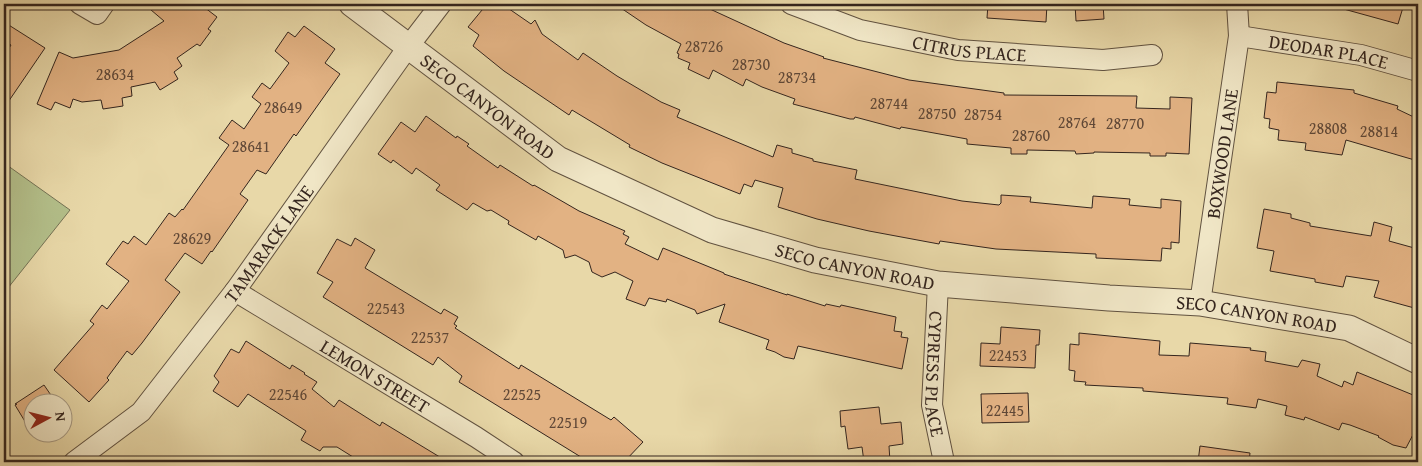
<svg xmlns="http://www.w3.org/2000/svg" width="1422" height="466" font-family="'Gentium Book Plus',serif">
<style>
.green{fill:#b3bf8a;stroke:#747254}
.building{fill:#e2b283;stroke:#34251e}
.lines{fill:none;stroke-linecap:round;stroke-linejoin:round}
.minor-casing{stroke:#615240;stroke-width:22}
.tertiary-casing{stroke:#615240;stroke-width:27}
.minor{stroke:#f0e6c6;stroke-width:20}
.tertiary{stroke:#f0e6c6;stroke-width:25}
.labels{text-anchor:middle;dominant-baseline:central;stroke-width:5;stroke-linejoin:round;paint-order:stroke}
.number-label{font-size:16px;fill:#604837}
.street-label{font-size:19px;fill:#34251e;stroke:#f0e6c6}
</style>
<rect width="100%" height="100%" fill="#e8d8a8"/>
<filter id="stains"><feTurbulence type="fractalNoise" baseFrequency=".004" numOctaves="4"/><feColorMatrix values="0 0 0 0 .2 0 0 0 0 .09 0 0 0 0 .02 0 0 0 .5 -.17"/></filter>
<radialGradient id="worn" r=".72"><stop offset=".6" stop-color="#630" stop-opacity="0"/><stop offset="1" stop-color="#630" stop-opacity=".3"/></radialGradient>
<path class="green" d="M4 163 70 210 4 293Z"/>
<path class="building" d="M144 4H200L217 17 208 29 211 31 200 46 197 44 177 58 182 66 174 72 178 79 160 90 155 82 131 87 132 96 122 98 123 106 103 109 101 100 82 102 73 99 70 108 55 102 51 110 37 104 59 52 73 58 119 50 164 21Z
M487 4H502L531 24 535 20 542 34 578 60 583 53 617 76 661 102 680 110 677 117 773 157 777 145 792 149V153L813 159V161L857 170 855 179 962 201 999 205 1001 203V195L1031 197 1030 202 1092 208 1093 196 1130 199 1129 205 1161 208V199L1181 201 1179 243 1171 242V249L1162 248 1161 261 1096 258V254L996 249 940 241 939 244 869 231 817 219 778 207 783 188 755 180 752 187 744 184 740 194 662 163 629 147 630 145 572 110 569 115 504 71 473 46 479 35 468 27Z
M615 4H699L784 43 824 57 823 58 909 80 1004 93V95L1137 96 1136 108 1170 109V97L1192 98 1189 154 1166 153V156H1150V153L1094 152V153L1076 154 1075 151 1027 150V154H1011V148L967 144V139L901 127 900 129 855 117 854 119H850L793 104 795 99 762 87 746 79 743 86 713 70 709 79 688 69 690 63 678 58 679 54 677 53 681 44 646 25Z
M988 4H1047L1046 22 987 18Z
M1075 4H1103L1104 19 1076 21Z
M1341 4H1404L1398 24 1340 8Z
M4 22 45 48 4 108V56L11 45 4 41Z
M304 26 335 49 325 63 340 74 296 136 294 134 266 174 257 170 240 194 248 200 212 252 211 251 202 264 185 253 165 280 180 292 142 343 132 355 127 351 107 378 109 380 89 402 54 370 94 324 90 321 102 305 107 309 129 281 106 264 123 241 128 244 134 236 146 245 169 213 175 217 182 209 183 210 229 145 219 138 232 120 244 129 261 104 252 97 262 83 270 89 289 63 275 51 288 32 295 37Z
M1277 82 1354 90V93L1398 106 1397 109 1418 119V161L1346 140 1342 155 1305 150 1306 143 1278 140 1279 130 1269 128 1270 119 1264 118 1267 92 1276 93Z
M426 116 456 138 457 136 469 144 467 146 498 168 500 165 533 186 534 185 579 211 625 231 623 234 629 237 625 244 658 260 663 248 724 273V274L787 295V294L825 306 826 304 840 307 841 305 896 317 894 331 902 332 901 337 908 338 902 369 798 346 794 359 784 357 775 352 766 349 769 340 719 322 725 304 697 314 695 310 667 299 666 302 649 298 645 306 626 299 633 281 615 272 602 277 592 272 589 262 575 255 565 258 563 250 538 236 536 240 508 224 509 221 491 210 487 211 473 203 467 210 436 190 440 185 416 168 412 174 393 160 391 163 378 154 401 122 415 132Z
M1264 209 1291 214V218L1310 223V226L1371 236 1374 222 1392 227 1389 241 1418 249V309L1374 297 1379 281 1346 276 1343 287 1315 282V279L1270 271 1274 251 1257 248Z
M355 238 375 250 365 268 441 314 444 309 458 317 454 324 457 326 455 328 519 369 521 365 611 420 614 417 643 442 624 462H589L459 382 462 376 438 357 433 365 323 297 333 282 317 273 337 239 351 246Z
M1001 327 1040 330 1039 345H1036L1035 368 980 366 981 343 1000 344Z
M1079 333 1160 341 1159 355 1189 356 1190 343 1251 348 1250 350 1266 352 1265 361 1298 367 1302 360 1320 364 1317 376 1342 387 1344 381 1353 385 1357 372 1418 397V425L1406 448 1393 445 1378 437 1379 436 1350 425 1342 423 1339 430 1305 417 1304 420 1285 415 1287 406 1258 399 1256 408 1227 404 1228 398 1143 391V388L1085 385 1086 382 1074 381 1075 371 1069 370 1070 344 1079 345Z
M246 341 290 369 292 365 305 373 304 374 317 382 312 389 334 407 339 400 380 426 382 422 448 462H361L337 447H323L320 451 301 440 306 431 248 394 238 407 213 391 219 382 214 376 231 349 239 353Z
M44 385 57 404H32V433L15 405 17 404H15Z
M1028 393 1029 422 982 423 981 394Z
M879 407 881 424 901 422 903 444 889 446 890 462H864L862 447 848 449 845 426 841 427 840 411Z
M1200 446 1250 453 1249 462H1198Z"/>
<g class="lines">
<g class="minor-casing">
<g id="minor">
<path d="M80 4 97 14 104 4"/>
<path id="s1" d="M791 4 860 30 958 50 1103 60 1152 55"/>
<path id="s2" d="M1239 36 1361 55 1418 71"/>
<path id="s3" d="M938 284 932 405 944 462"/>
<path id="s4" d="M235 291 476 437 514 462"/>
<path id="s5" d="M1200 303 1239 36 1237 4"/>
<path id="s6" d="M74 462 141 412 235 291 408 47 441 4"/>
</g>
</g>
<g class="tertiary-casing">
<g id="tertiary">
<path id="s7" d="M352 4 558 159 712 230 815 260 938 284 1109 298 1200 303 1349 328 1418 361"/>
</g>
</g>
<use href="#minor" class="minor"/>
<use href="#tertiary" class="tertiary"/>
</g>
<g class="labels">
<g class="number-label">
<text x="704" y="46">28726</text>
<text x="751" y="64">28730</text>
<text x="115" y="74">28634</text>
<text x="797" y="77">28734</text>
<text x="889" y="103">28744</text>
<text x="283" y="107">28649</text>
<text x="937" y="113">28750</text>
<text x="983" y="114">28754</text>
<text x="1077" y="122">28764</text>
<text x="1125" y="123">28770</text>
<text x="1328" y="128">28808</text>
<text x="1379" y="131">28814</text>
<text x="1031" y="135">28760</text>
<text x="251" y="146">28641</text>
<text x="192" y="238">28629</text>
<text x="386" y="308">22543</text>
<text x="430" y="337">22537</text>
<text x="1008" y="355">22453</text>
<text x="288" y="394">22546</text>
<text x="522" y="394">22525</text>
<text x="1005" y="410">22445</text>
<text x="568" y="422">22519</text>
</g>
<g class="street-label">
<text stroke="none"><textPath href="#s1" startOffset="185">CITRUS PLACE</textPath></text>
<text stroke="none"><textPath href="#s2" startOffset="91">DEODAR PLACE</textPath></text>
<text stroke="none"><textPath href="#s7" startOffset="170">SECO CANYON ROAD</textPath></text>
<text stroke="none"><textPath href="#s5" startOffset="151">BOXWOOD LANE</textPath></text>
<text stroke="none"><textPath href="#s6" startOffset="295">TAMARACK LANE</textPath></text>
<text stroke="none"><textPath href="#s7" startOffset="575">SECO CANYON ROAD</textPath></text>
<text stroke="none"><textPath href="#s7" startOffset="980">SECO CANYON ROAD</textPath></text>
<text stroke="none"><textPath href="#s3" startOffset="90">CYPRESS PLACE</textPath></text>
<text stroke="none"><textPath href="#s4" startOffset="164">LEMON STREET</textPath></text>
</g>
</g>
<rect width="1422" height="466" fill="none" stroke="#e8d8a8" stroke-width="20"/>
<rect x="5" y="5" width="1412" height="456" fill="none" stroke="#34251e" stroke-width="2.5"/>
<rect x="10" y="10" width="1402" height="446" fill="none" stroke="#34251e"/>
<g transform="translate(48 418) rotate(83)"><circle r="24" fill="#f0e6c6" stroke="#a59983"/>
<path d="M0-4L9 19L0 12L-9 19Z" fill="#8f2418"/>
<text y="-8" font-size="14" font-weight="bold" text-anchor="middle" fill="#34251e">N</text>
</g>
<rect width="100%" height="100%" filter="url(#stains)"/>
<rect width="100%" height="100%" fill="url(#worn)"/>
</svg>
